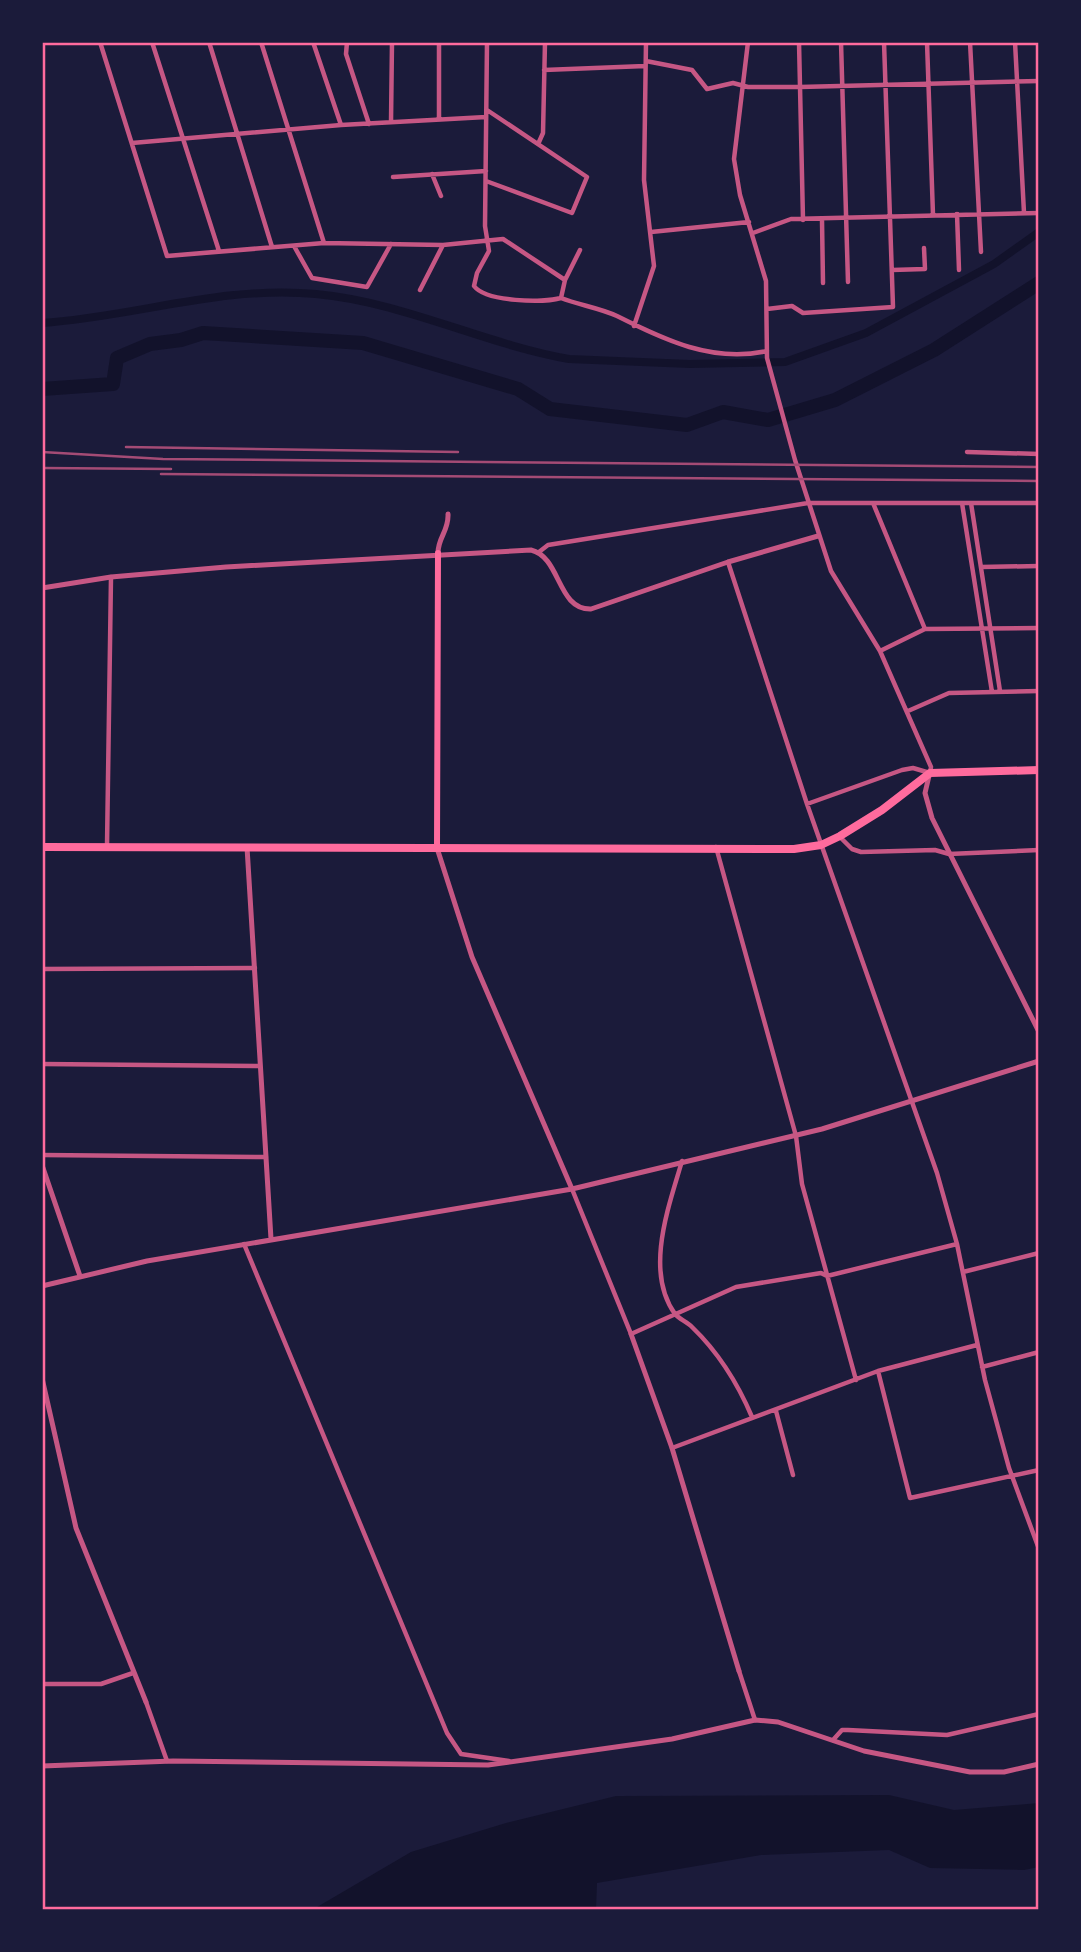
<svg xmlns="http://www.w3.org/2000/svg" width="1081" height="1952" font-family="Inter,sans-serif">
<style>
.water{fill:#12122b}
.lines{fill:none;stroke-linecap:round;stroke-linejoin:round}
.canal{stroke:#12122b;stroke-width:8}
.river{stroke:#12122b;stroke-width:14}
.minor{stroke:#c65784;stroke-width:4.5}
.tertiary{stroke:#c65784;stroke-width:5}
.secondary{stroke:#ff6b9d;stroke-width:6}
.trunk{stroke:#ff6b9d;stroke-width:8}
.rail{stroke:#a44b75;stroke-width:2.5}
.neatline{fill:none;stroke:#ff6b9d;stroke-width:2.5}
</style>
<rect width="100%" height="100%" fill="#1b1b3a"/>
<path class="water" d="M889 1795 954 1810 1039 1803V1867L1024 1870 930 1868 889 1850 761 1855 597 1883 596 1910H312L411 1852 506 1823 616 1796Z"/>
<g class="lines">
<path class="canal" d="M42 323C134 317 223 285 316 294 403 302 484 344 569 359L690 364 785 362 866 333 994 264 1039 232"/>
<path class="river" d="M42 389 113 384 117 358 150 344 181 340 203 333 363 343 518 389 550 409 687 425 723 412 768 420 835 400 934 350 1039 283"/>
<path class="minor" d="M100 42 167 256 324 243 443 245 503 239 565 280 561 298C579 305 600 308 617 316 665 340 712 363 767 351
M152 42 219 251
M209 42 272 247
M261 42 324 243
M313 42 341 125
M347 42 346 54 369 124
M487 42 485 226 489 251 477 273 474 286C486 302 543 303 561 298
M748 42 734 159 740 195 766 281 767 358 795 460 831 571 880 651 931 767 930 773 913 768 902 770 807 804
M799 42 803 220
M841 42 848 282
M927 42 933 215
M970 42 981 252
M1015 42 1024 213
M646 61 692 70 707 89 733 83 748 87H800L1039 81
M544 70 645 66
M439 119V42
M391 122 392 42
M539 142 543 133 545 42
M132 143 341 125 486 117
M432 174 441 196
M393 177 486 171
M486 181 572 213 587 177 487 110
M957 214 959 270
M822 220 823 283
M651 232 749 222
M753 233 791 219 1039 213
M294 246 312 278 367 287 391 244
M892 270 925 269 924 248
M565 280 580 250
M420 290 443 245
M767 309 792 306 803 313 893 307 884 42
M634 326 654 266 644 180 646 42
M967 452 1039 454
M873 503 925 629
M962 503 992 692
M971 503 1000 691
M539 552 548 545 808 503H1039
M728 562 807 804 937 1173 957 1244 985 1380 1009 1468 1039 1549
M981 567 1039 566
M880 651 925 629 1039 628
M908 711 949 693 1039 691
M840 837 852 849 861 852 935 850 949 854 1039 850
M107 846 111 577
M716 847 796 1136 802 1184 856 1380
M42 969 255 968
M42 1064 260 1066
M1039 1126V1131
M42 1155 266 1157
M682 1161C669 1206 644 1271 675 1314 679 1319 687 1322 692 1327 718 1352 738 1384 752 1417
M572 1189 631 1334 736 1287 821 1273 827 1276 957 1244
M244 1244 447 1733 461 1754 509 1761
M963 1272 1039 1253
M982 1367 1039 1352
M878 1371 910 1498 1039 1470
M776 1411 793 1475
M672 1448 878 1371 977 1345
M739 1671 755 1720
M42 1684H101L133 1673
M146 1702 167 1761
M833 1740 842 1730H848L947 1735 1039 1714"/>
<path class="tertiary" d="M438 553C438 537 449 531 448 514
M42 588 111 577 226 567 531 550C561 557 557 610 591 609L728 562 818 536
M929 776 925 793 932 818 1039 1032
M247 847 271 1239
M437 848 472 957 572 1189
M42 1165 80 1276
M42 1286 147 1261 572 1189 822 1129 1039 1061
M631 1334 672 1448 739 1671
M42 1378 76 1528 146 1702
M42 1766 173 1761 488 1765 672 1739 755 1720 778 1722 864 1751 970 1772H1004L1039 1764"/>
<path class="secondary" d="M437 848 438 553"/>
<path class="trunk" d="M42 847 794 849 821 845 840 836 882 810 930 773 1039 770"/>
<path class="rail" d="M126 447 458 452
M42 452 163 459 1039 467
M42 468 171 469
M161 474 1039 481"/>
</g>
<rect width="1081" height="1952" fill="none" stroke="#1b1b3a" stroke-width="88"/>
<rect x="44" y="44" width="993" height="1864" class="neatline"/>
</svg>
